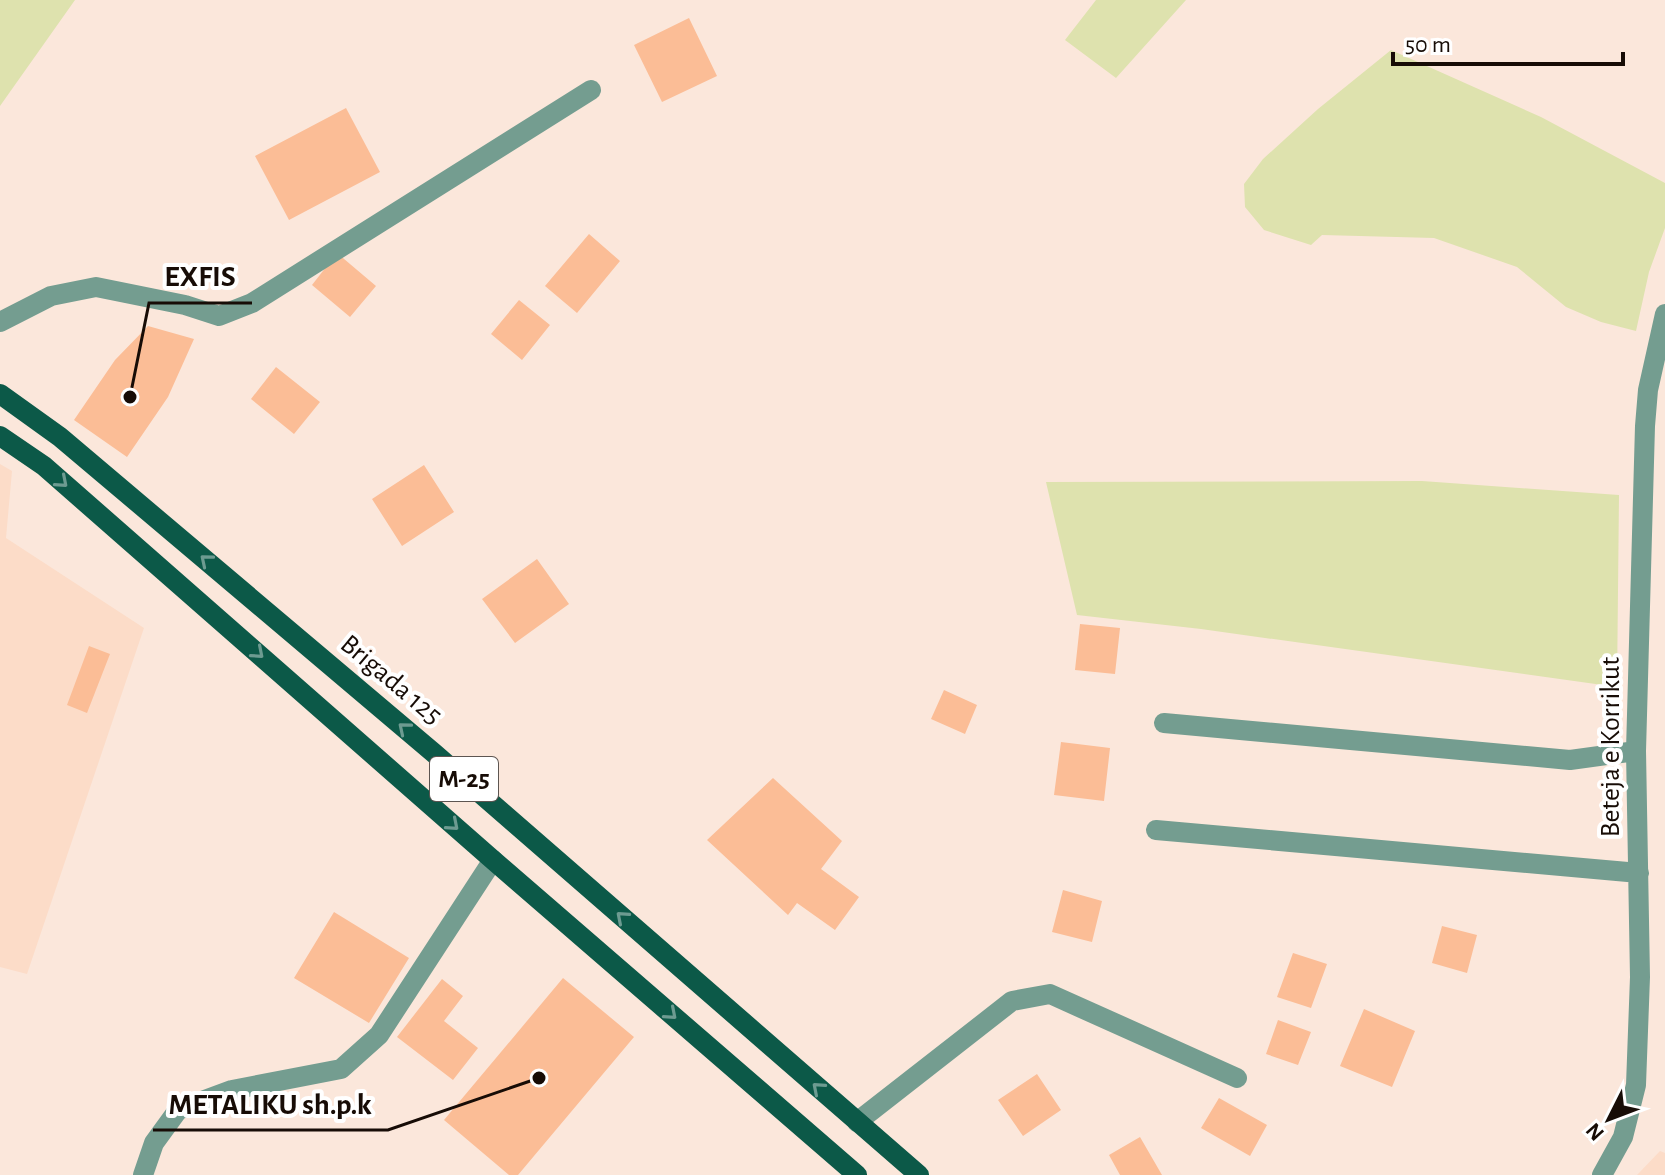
<svg xmlns="http://www.w3.org/2000/svg" width="1665" height="1175" font-family="'Alegreya Sans',sans-serif">
<style>
.built{fill:#fcdcc8}
.green{fill:#dee2ae}
.building{fill:#fbbd96}
.lines{fill:none;stroke-linecap:round;stroke-linejoin:round}
.minor{stroke:#749d90;stroke-width:20}
.major{stroke:#0c5948;stroke-width:20}
.oneway{stroke:#6d9b91}
.labels{text-anchor:middle;dominant-baseline:central;stroke-width:8;stroke-linejoin:round;paint-order:stroke}
.shield{fill:#fff;stroke:#5d5551;stroke-width:2}
.shield-label{font-size:26px;font-weight:bold;fill:#170c06}
.street-label{font-size:28px;fill:#170c06;stroke:#fff}
.leader{fill:none;stroke:#170c06;stroke-width:3}
.callout-dot{fill:#170c06;stroke:#fff;stroke-width:3}
.callout-label{font-size:30px;text-anchor:middle;font-weight:bold;fill:#170c06;stroke:#fff;stroke-width:8;stroke-linejoin:round;paint-order:stroke}
</style>
<rect width="100%" height="100%" fill="#fbe7db"/>
<path class="built" d="M0 464 12 471 6 538 144 628 27 974 0 967Z
M1660 1151 1665 1153V1175H1637Z"/>
<path class="green" d="M0 0H75L0 106Z
M1096 0H1186L1116 78 1065 40Z
M1391 50 1541 117 1665 183V228L1649 272 1636 331 1601 322 1566 307 1517 267 1434 238 1322 235 1311 245 1264 230 1245 207 1244 184 1263 159 1318 109Z
M1422 481 1619 495 1617 687 1201 629 1077 615 1046 482Z"/>
<path class="building" d="M689 18 717 76 662 102 634 45Z
M346 108 380 172 289 220 255 156Z
M589 234 620 261 577 313 545 286Z
M337 253 376 286 350 317 312 285Z
M519 300 550 325 522 360 491 334Z
M148 326 194 339 168 397 127 457 74 420 115 360Z
M276 367 320 402 294 434 251 399Z
M424 465 454 512 402 546 372 499Z
M537 559 569 604 515 643 482 599Z
M1080 624 1120 628 1115 674 1075 670Z
M89 646 110 654 87 713 67 705Z
M944 690 977 705 965 734 931 719Z
M1061 742 1110 748 1104 801 1054 795Z
M773 778 842 841 821 869 859 897 835 930 797 903 788 915 707 840Z
M1063 890 1102 901 1092 942 1052 932Z
M334 912 409 958 369 1023 294 978Z
M1442 926 1477 935 1467 973 1432 963Z
M1293 953 1327 964 1311 1008 1277 997Z
M563 978 634 1037 518 1175H509L444 1120Z
M442 979 463 996 444 1021 478 1048 453 1080 397 1037Z
M1364 1009 1415 1031 1392 1087 1340 1066Z
M1278 1020 1311 1032 1298 1065 1266 1054Z
M1037 1074 1061 1110 1023 1136 998 1100Z
M1219 1098 1267 1125 1250 1156 1201 1128Z
M1140 1137 1162 1175H1120L1109 1155Z"/>
<g class="lines">
<path class="minor" d="M0 322 51 296 96 287 185 305 219 316 252 303 591 90
M1164 723 1570 760 1636 751
M1156 830 1639 873
M857 1122 1012 1001 1050 994 1237 1078
M143 1175 154 1143 178 1110 232 1090 341 1069 379 1035 493 860
M1602 1175 1623 1137 1636 1085 1640 977 1636 751 1645 426 1648 390 1665 314"/>
<path class="major" d="M0 394 60 437 435 754 919 1175
M0 436 44 466 493 860 857 1175"/>
</g>
<defs><path id="oneway-chevron" d="M-2-3.5L2.5 0L-2 3.5" fill="none" stroke-width="1.6" stroke-linecap="round" stroke-linejoin="round" transform="scale(2)"/></defs>
<g class="oneway">
<use href="#oneway-chevron" transform="translate(62 482) rotate(41)"/>
<use href="#oneway-chevron" transform="translate(206 560) rotate(-140)"/>
<use href="#oneway-chevron" transform="translate(258 653) rotate(41)"/>
<use href="#oneway-chevron" transform="translate(404 728) rotate(-140)"/>
<use href="#oneway-chevron" transform="translate(453 825) rotate(41)"/>
<use href="#oneway-chevron" transform="translate(622 917) rotate(-139)"/>
<use href="#oneway-chevron" transform="translate(671 1014) rotate(41)"/>
<use href="#oneway-chevron" transform="translate(818 1088) rotate(-139)"/>
</g>
<g class="labels">
<rect class="shield" x="430" y="757" width="68" height="44" rx="6"/>
<g class="shield-label">
<text x="464" y="779">M-25</text>
</g>
<g class="street-label">
<text transform="translate(391 680) rotate(40)">Brigada 125</text>
<text transform="translate(1611 747) rotate(-90)">Beteja e Korrikut</text>
</g>
</g>
<path class="leader" d="M130 397L149 303H252M539 1078L388 1130H153"/>
<g class="callout-dot">
<circle cx="130" cy="397" r="8"/>
<circle cx="539" cy="1078" r="8"/>
</g>
<g class="callout-label">
<text x="200" y="286">EXFIS</text>
<text x="270" y="1114">METALIKU sh.p.k</text>
</g>
<g transform="translate(1609 1119) rotate(228)" stroke="#ffffff" stroke-width="6" paint-order="stroke">
<path d="M0-6L14 30L0 20L-14 30Z" fill="#170c06"/>
<text y="-12" font-size="22" font-weight="bold" text-anchor="middle" fill="#170c06">N</text>
</g>
<path d="M1393 52v12h230v-12" fill="none" stroke="#170c06" stroke-width="4"/>
<text x="1405" y="52" font-size="24" fill="#170c06" stroke="#ffffff" stroke-width="6" paint-order="stroke">50 m</text>
</svg>
